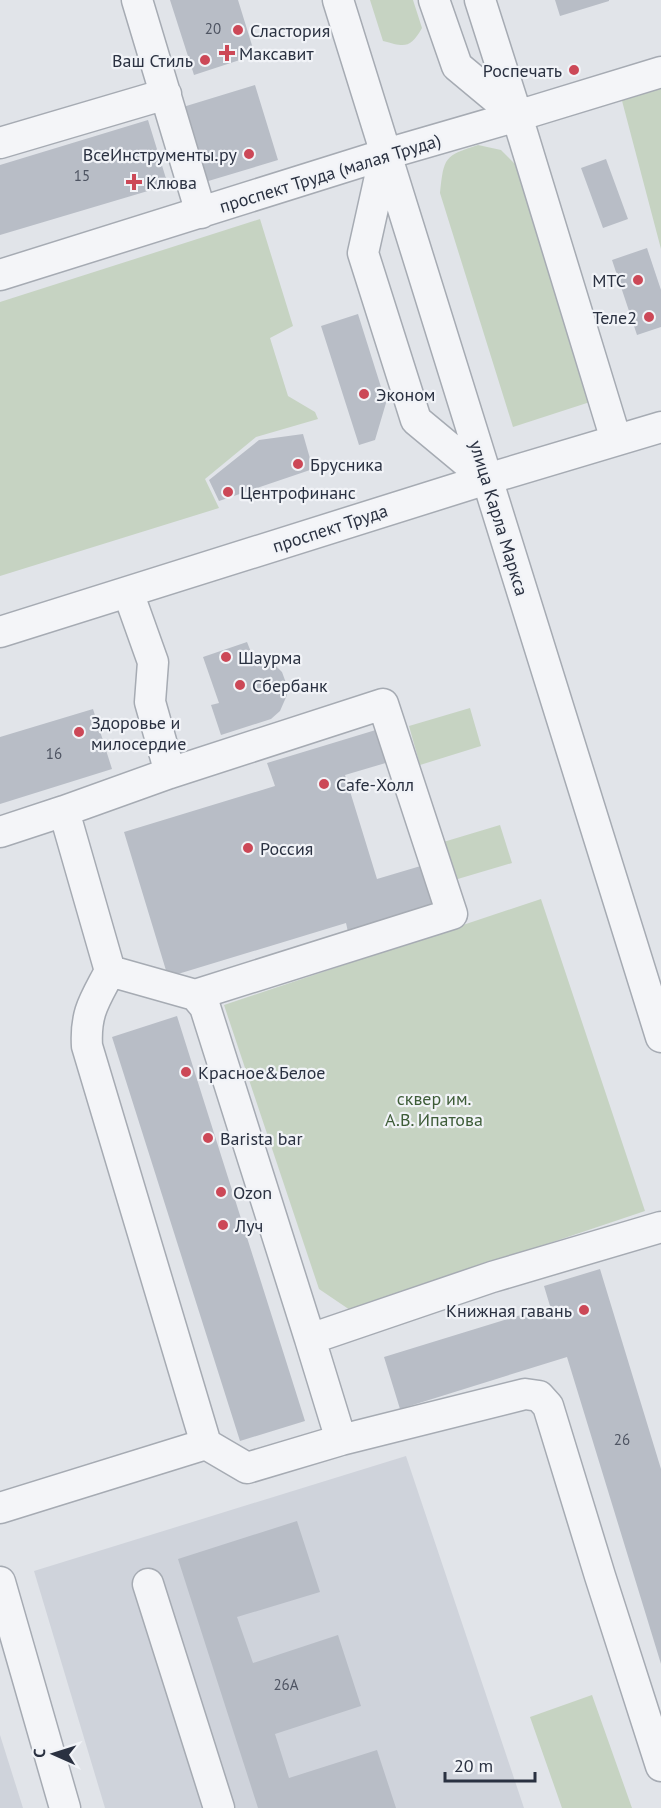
<svg xmlns="http://www.w3.org/2000/svg" width="661" height="1808" font-family="'PT Sans',sans-serif">
<style>
.built{fill:#cfd3db}
.green{fill:#c6d3c2}
.building{fill:#b8bdc6}
.lines{fill:none;stroke-linecap:round;stroke-linejoin:round}
.minor-casing{stroke:#a6abb3;stroke-width:33}
.minor{stroke:#f4f5f8;stroke-width:30}
.poi-dot{fill:#cc4857;stroke:#f1f3f7;stroke-width:2}
.labels{text-anchor:middle;dominant-baseline:central;stroke-width:4.5;stroke-linejoin:round;paint-order:stroke}
.number-label{font-size:15px;fill:#4e5462}
.poi-label{font-size:18px;fill:#2a3141;stroke:#f1f3f7;text-anchor:start}
.street-label{font-size:18px;fill:#2a3141;stroke:#f1f3f7}
.park-label{font-size:18px;fill:#3d5c37;stroke:#f1f3f7}
</style>
<rect width="100%" height="100%" fill="#e1e4e9"/>
<path class="built" d="M406 1456 524 1808H105L34 1571Z
M0 1735 23 1808H0Z"/>
<path class="green" d="M370 0H413L422 28C410 49 405 47 383 41Z
M661 85V249L621 97Z
M478 145 501 150 515 164 590 402 513 427 440 193C444 157 444 156 478 145Z
M260 219 293 326 270 338 288 396 315 412 318 419 256 437 205 479 219 508 0 576V302Z
M470 708 481 746 420 765 409 726Z
M500 825 512 863 451 881 440 843Z
M541 899 645 1211 350 1310 319 1289 224 1005Z
M592 1695 632 1808H562L530 1717Z"/>
<path class="building" d="M170 0H238L255 55 194 75Z
M555 0H609V1L560 16Z
M255 85 278 160 205 182 183 107Z
M148 120 168 185 0 235V165Z
M606 159 628 219 603 228 581 168Z
M647 248 661 290V327L637 335 612 260Z
M358 314 386 403 375 440 359 445 321 326Z
M303 434 313 469 219 501 209 480 259 440Z
M247 642 253 657 271 661 282 672 286 683 287 695 280 711 271 719 221 735 211 705 219 703 203 657Z
M93 709 112 769 0 804V737Z
M379 729 389 762 345 775 377 879 424 865 436 905 348 932 346 923 168 977 124 832 275 786 267 763Z
M177 1016 305 1421 240 1441 112 1037Z
M600 1269 661 1469V1664L567 1357 400 1409 384 1357 550 1306 544 1286Z
M297 1521 320 1592 237 1617 253 1663 338 1635 361 1706 275 1734 289 1778 377 1750 396 1808H258L178 1559Z"/>
<g class="lines">
<g class="minor-casing">
<path id="minor" d="M137 0 201 213
M338 0 661 1037
M434 0 457 66 517 116
M480 0 517 116 616 440
M0 143 166 94
M385 154 363 253 416 420 487 479
M0 275 386 154 517 116 661 72
M128 592 153 662 150 702 170 773
M0 632 487 479 661 427
M0 832 64 811
M110 971C95 1000 85 1012 87 1046L206 1444
M195 995 452 914 383 704 170 773 64 811 110 971 195 995 205 1007 310 1339 492 1277 661 1227
M341 1440 525 1394 539 1396 548 1406 600 1576 661 1766
M0 1508 206 1444 247 1468 341 1440 310 1339
M0 1582 65 1808
M148 1584 219 1808"/>
</g>
<use href="#minor" class="minor"/>
</g>
<g class="poi-dot">
<circle cx="238" cy="30" r="6"/>
<path d="M224 44h6v6h6v6h-6v6h-6v-6h-6v-6h6z"/>
<circle cx="205" cy="60" r="6"/>
<circle cx="574" cy="70" r="6"/>
<circle cx="249" cy="154" r="6"/>
<path d="M131 173h6v6h6v6h-6v6h-6v-6h-6v-6h6z"/>
<circle cx="638" cy="280" r="6"/>
<circle cx="649" cy="317" r="6"/>
<circle cx="364" cy="394" r="6"/>
<circle cx="298" cy="464" r="6"/>
<circle cx="228" cy="492" r="6"/>
<circle cx="226" cy="657" r="6"/>
<circle cx="240" cy="685" r="6"/>
<circle cx="79" cy="732" r="6"/>
<circle cx="324" cy="784" r="6"/>
<circle cx="248" cy="848" r="6"/>
<circle cx="186" cy="1072" r="6"/>
<circle cx="208" cy="1138" r="6"/>
<circle cx="221" cy="1192" r="6"/>
<circle cx="223" cy="1225" r="6"/>
<circle cx="584" cy="1310" r="6"/>
</g>
<g class="labels">
<g class="number-label">
<text x="213" y="28">20</text>
<text x="82" y="175">15</text>
<text x="54" y="753">16</text>
<text x="622" y="1439">26</text>
<text x="286" y="1684">26А</text>
</g>
<g class="poi-label">
<text x="250" y="30">Сластория</text>
<text x="239" y="53">Максавит</text>
<text x="193" y="60" text-anchor="end">Ваш Стиль</text>
<text x="562" y="70" text-anchor="end">Роспечать</text>
<text x="237" y="154" text-anchor="end">ВсеИнструменты.ру</text>
<text x="146" y="182">Клюва</text>
<text x="626" y="280" text-anchor="end">МТС</text>
<text x="637" y="317" text-anchor="end">Теле2</text>
<text x="376" y="394">Эконом</text>
<text x="310" y="464">Брусника</text>
<text x="240" y="492">Центрофинанс</text>
<text x="238" y="657">Шаурма</text>
<text x="252" y="685">Сбербанк</text>
<text x="91" y="722">Здоровье и<tspan x="91" dy="21">милосердие</tspan></text>
<text x="336" y="784">Cafe-Холл</text>
<text x="260" y="848">Россия</text>
<text x="198" y="1072">Красное&amp;Белое</text>
<text x="220" y="1138">Barista bar</text>
<text x="233" y="1192">Ozon</text>
<text x="235" y="1225">Луч</text>
<text x="572" y="1310" text-anchor="end">Книжная гавань</text>
</g>
<g class="street-label">
<text transform="translate(330 173) rotate(-17)">проспект Труда (малая Труда)</text>
<text transform="translate(499 518) rotate(73)">улица Карла Маркса</text>
<text transform="translate(330 528) rotate(-18)">проспект Труда</text>
</g>
<g class="park-label">
<text x="434" y="1098">сквер им.<tspan x="434" dy="21">А.В. Ипатова</tspan></text>
</g>
</g>
<g transform="translate(54 1754) rotate(273)" stroke="#f1f3f7" stroke-width="4.5" paint-order="stroke">
<path d="M0-4.5L10 22L0 15L-10 22Z" fill="#2a3141"/>
<text y="-9" font-size="16" font-weight="bold" text-anchor="middle" fill="#2a3141">С</text>
</g>
<path d="M445 1772v9h90v-9" fill="none" stroke="#2a3141" stroke-width="3"/>
<text x="454" y="1772" font-size="18" fill="#2a3141" stroke="#f1f3f7" stroke-width="4.5" paint-order="stroke">20 m</text>
</svg>
